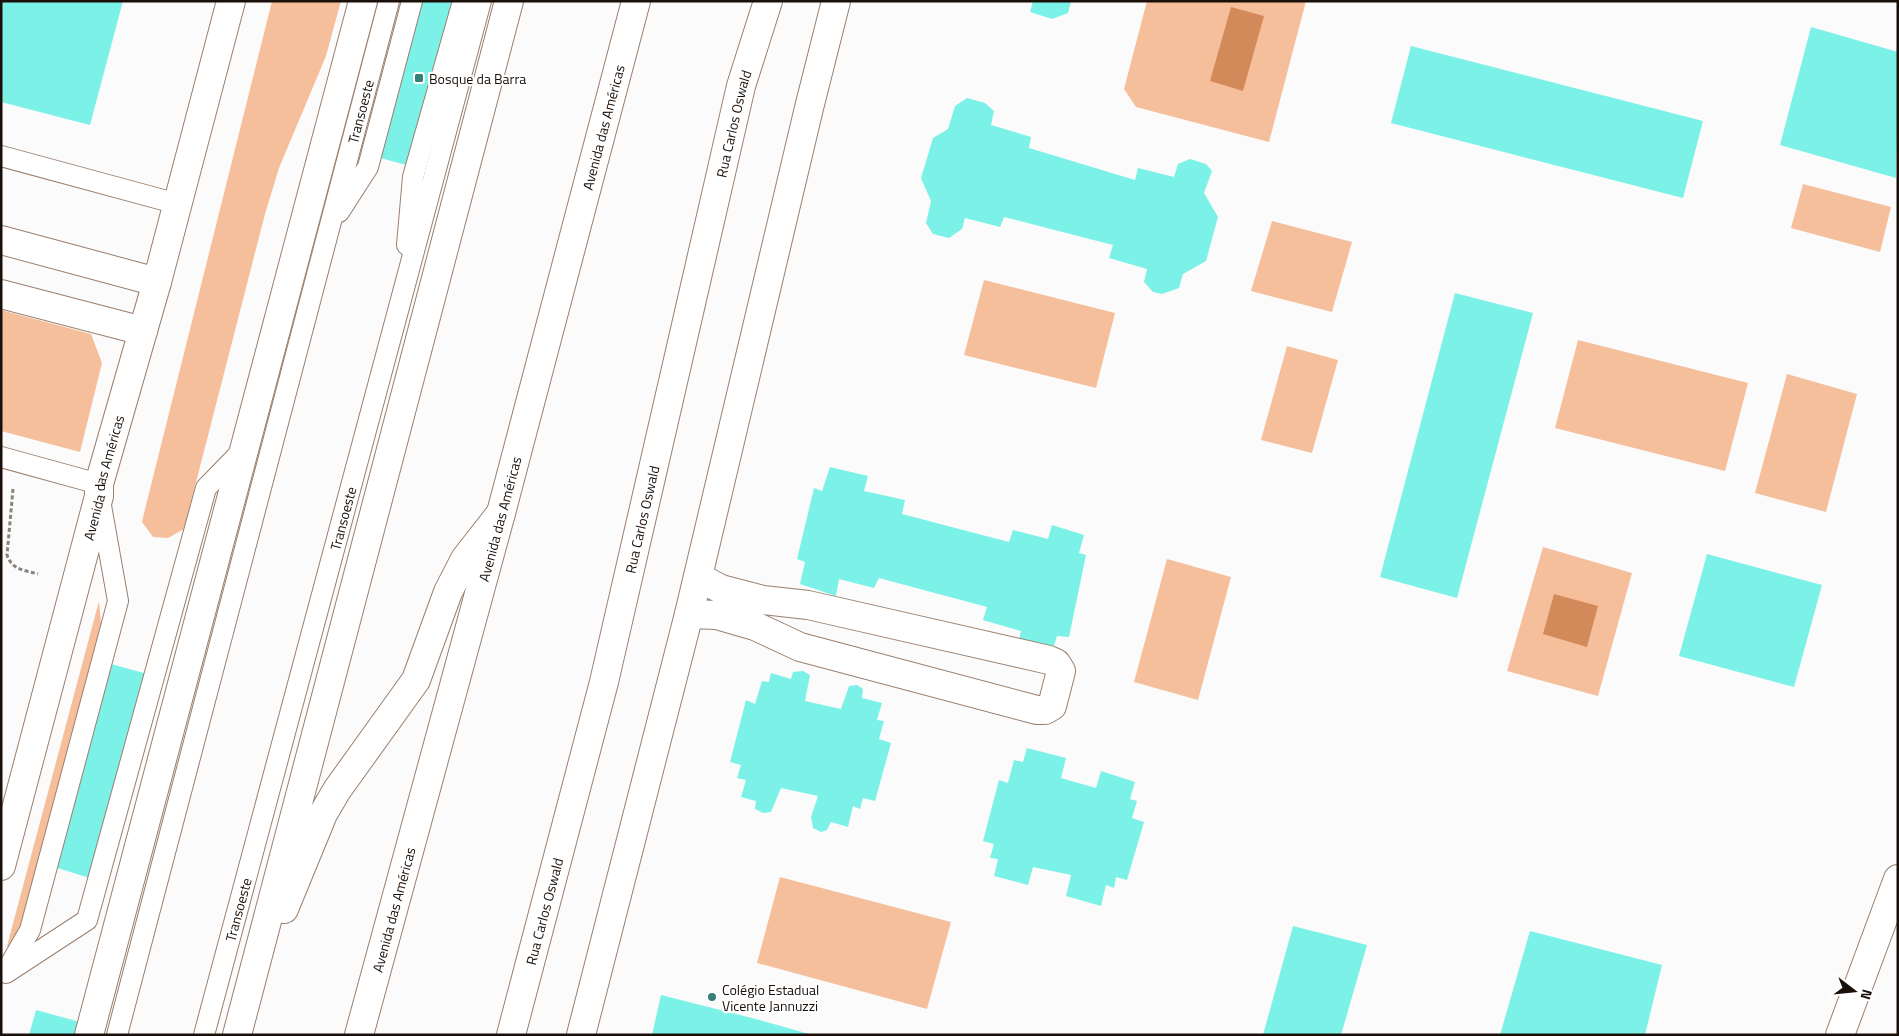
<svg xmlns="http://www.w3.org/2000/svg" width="1899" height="1036" font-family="'Titillium Web',sans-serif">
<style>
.green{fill:#f6bf9c}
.water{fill:#d28a5a}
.building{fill:#7bf1e7}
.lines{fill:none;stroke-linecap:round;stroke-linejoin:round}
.lane-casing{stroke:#9a7f6d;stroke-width:22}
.street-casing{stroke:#9a7f6d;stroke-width:30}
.secondary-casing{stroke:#9a7f6d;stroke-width:30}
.highway-casing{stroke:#9a7f6d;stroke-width:30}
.path{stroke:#888380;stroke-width:3;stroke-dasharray:4 2.5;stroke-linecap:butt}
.lane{stroke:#fff;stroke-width:20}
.street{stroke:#fff;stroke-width:28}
.secondary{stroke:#fff;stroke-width:28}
.highway{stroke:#fff;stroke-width:28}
.poi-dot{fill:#377e78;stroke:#fff;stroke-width:2}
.labels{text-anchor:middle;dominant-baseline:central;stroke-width:4.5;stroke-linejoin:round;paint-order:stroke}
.poi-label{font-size:14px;fill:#1a1009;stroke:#fff;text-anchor:start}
.street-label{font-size:14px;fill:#1a1009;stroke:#fff}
</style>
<rect width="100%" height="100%" fill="#fbfbfb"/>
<path class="green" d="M272 1H341L326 56 279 168 265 214 184 529 168 538 153 537 142 522 146 505Z
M1147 1H1306L1269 142 1136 107 1124 89Z
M1803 184 1891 207 1880 252 1791 228Z
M1272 221 1352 242 1332 312 1251 291Z
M984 280 1115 313 1096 388 964 355Z
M1 310 91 334 102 363 80 452 1 431Z
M1578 340 1748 383 1725 471 1555 428Z
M1287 346 1338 360 1312 453 1261 440Z
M1787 374 1857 394 1826 512 1755 493Z
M1543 547 1632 573 1598 696 1507 671Z
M1167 559 1231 577 1198 700 1134 682Z
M99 601 102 633 24 922 9 946H7Z
M780 877 951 922 927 1009 757 963Z"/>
<path class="water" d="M1231 7 1264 16 1243 91 1210 81Z
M1554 594 1598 606 1587 647 1543 634Z"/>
<path class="building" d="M1 1H123L90 125 1 102Z
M413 1H467L421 169 373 156Z
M1033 1H1071L1068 13 1052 19 1030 12Z
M1811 27 1898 52 1896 178 1780 145Z
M1411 46 1703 121 1683 198 1391 123Z
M967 98 985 103 994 111 991 125 1031 137 1029 148 1135 180 1138 168 1174 177 1178 164 1190 159 1206 164 1212 171 1204 193 1218 217 1206 261 1183 274 1179 288 1162 294 1153 292 1144 282 1147 269 1109 258 1113 245 1004 217 1000 227 965 218 962 229 949 238 933 234 926 223 931 201 921 178 933 138 948 129 955 106Z
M1455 293 1533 313 1457 598 1380 577Z
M830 467 868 476 864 491 905 500 902 514 1009 542 1013 530 1048 539 1052 525 1084 535 1079 553 1086 555 1069 637 1057 636 1053 649 1018 644 1021 631 983 620 987 607 879 578 874 588 839 579 836 596 800 584 805 562 797 559 814 488 822 491Z
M1707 554 1822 585 1794 687 1679 656Z
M111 664 151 675 93 879 54 867Z
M803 671 810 675 805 701 841 709 849 686 857 685 863 689 862 698 882 703 877 720 884 721 879 739 891 743 875 801 863 798 860 809 853 806 848 827 831 822 827 830 821 832 813 828 811 817 818 796 781 788 771 812 763 813 755 809 756 801 741 797 746 780 737 778 741 765 730 762 746 700 755 704 762 681 769 682 771 673 791 679 793 672Z
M1027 748 1066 758 1061 778 1096 788 1101 771 1135 782 1130 799 1137 801 1132 818 1144 822 1127 880 1116 877 1114 888 1106 885 1101 906 1066 896 1071 875 1033 867 1028 885 994 876 998 859 990 858 994 844 983 841 999 780 1008 783 1014 760 1023 762Z
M1293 926 1367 945 1341 1035H1263Z
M1530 931 1662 965 1645 1035H1500Z
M661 995 752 1018 813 1035H652Z
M36 1010 80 1022 77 1035H29Z"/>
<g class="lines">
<g class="lane-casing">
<g id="lane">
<path d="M1 156 178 204"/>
<path d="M339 212 368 167 412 1"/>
<path d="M407 245 413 177 463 1"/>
<path d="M1 457 99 484"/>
<path d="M7 970 30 930 118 601 100 500"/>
<path d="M6 973 87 920 206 488 242 451"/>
<path id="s1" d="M117 1035 389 1"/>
<path id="s2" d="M204 1035 481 1"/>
</g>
</g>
<g class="street-casing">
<g id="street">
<path d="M1 240 157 282"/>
<path d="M1 294 143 331"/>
<path d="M689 614 717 615 755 626 800 647 1037 710H1045L1052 706 1061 671 1056 663 1049 660 808 605 763 600 721 589 698 577"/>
<path id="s3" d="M511 1035 604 682 741 86 768 1"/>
<path d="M581 1035 689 614 809 108 836 1"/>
<path d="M1840 1035 1898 879"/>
</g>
</g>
<g class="secondary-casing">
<g id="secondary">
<path id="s4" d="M1 866 99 496V484L157 282 231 1"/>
<path id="s5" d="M359 1035 501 513 636 1"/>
</g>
</g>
<g class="highway-casing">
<path id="highway" d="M284 909 323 814 337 790 416 680 448 592 465 559 501 513
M89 1035 363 1
M237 1035 509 1"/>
</g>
<path class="path" d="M13 489 7 555C12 570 24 570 38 574"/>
<use href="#lane" class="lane"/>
<use href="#street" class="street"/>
<use href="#secondary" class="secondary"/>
<use href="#highway" class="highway"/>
</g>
<g class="poi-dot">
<rect x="414" y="73" width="10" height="10" rx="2.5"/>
<circle cx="712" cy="997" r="5"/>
</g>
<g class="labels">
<g class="poi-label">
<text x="429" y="78">Bosque da Barra</text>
<text x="722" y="989">Colégio Estadual<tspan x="722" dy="16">Vicente Jannuzzi</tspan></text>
</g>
<g class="street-label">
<text stroke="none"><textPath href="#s1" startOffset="955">Transoeste</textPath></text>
<text stroke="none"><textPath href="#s3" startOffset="938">Rua Carlos Oswald</textPath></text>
<text stroke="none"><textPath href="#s5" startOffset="940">Avenida das Américas</textPath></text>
<text stroke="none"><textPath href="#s4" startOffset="402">Avenida das Américas</textPath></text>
<text stroke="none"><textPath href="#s2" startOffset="535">Transoeste</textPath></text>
<text stroke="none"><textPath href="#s5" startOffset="535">Avenida das Américas</textPath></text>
<text stroke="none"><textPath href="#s3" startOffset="532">Rua Carlos Oswald</textPath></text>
<text stroke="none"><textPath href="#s2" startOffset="130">Transoeste</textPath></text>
<text stroke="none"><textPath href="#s5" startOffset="130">Avenida das Américas</textPath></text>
<text stroke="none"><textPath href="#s3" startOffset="128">Rua Carlos Oswald</textPath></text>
</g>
</g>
<rect width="1899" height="1036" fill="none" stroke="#1a1009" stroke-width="5"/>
<g transform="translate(1854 991) rotate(106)" stroke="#ffffff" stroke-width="4" paint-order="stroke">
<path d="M0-4L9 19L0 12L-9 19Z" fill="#1a1009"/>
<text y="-8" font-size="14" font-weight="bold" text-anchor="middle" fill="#1a1009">N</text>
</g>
</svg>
